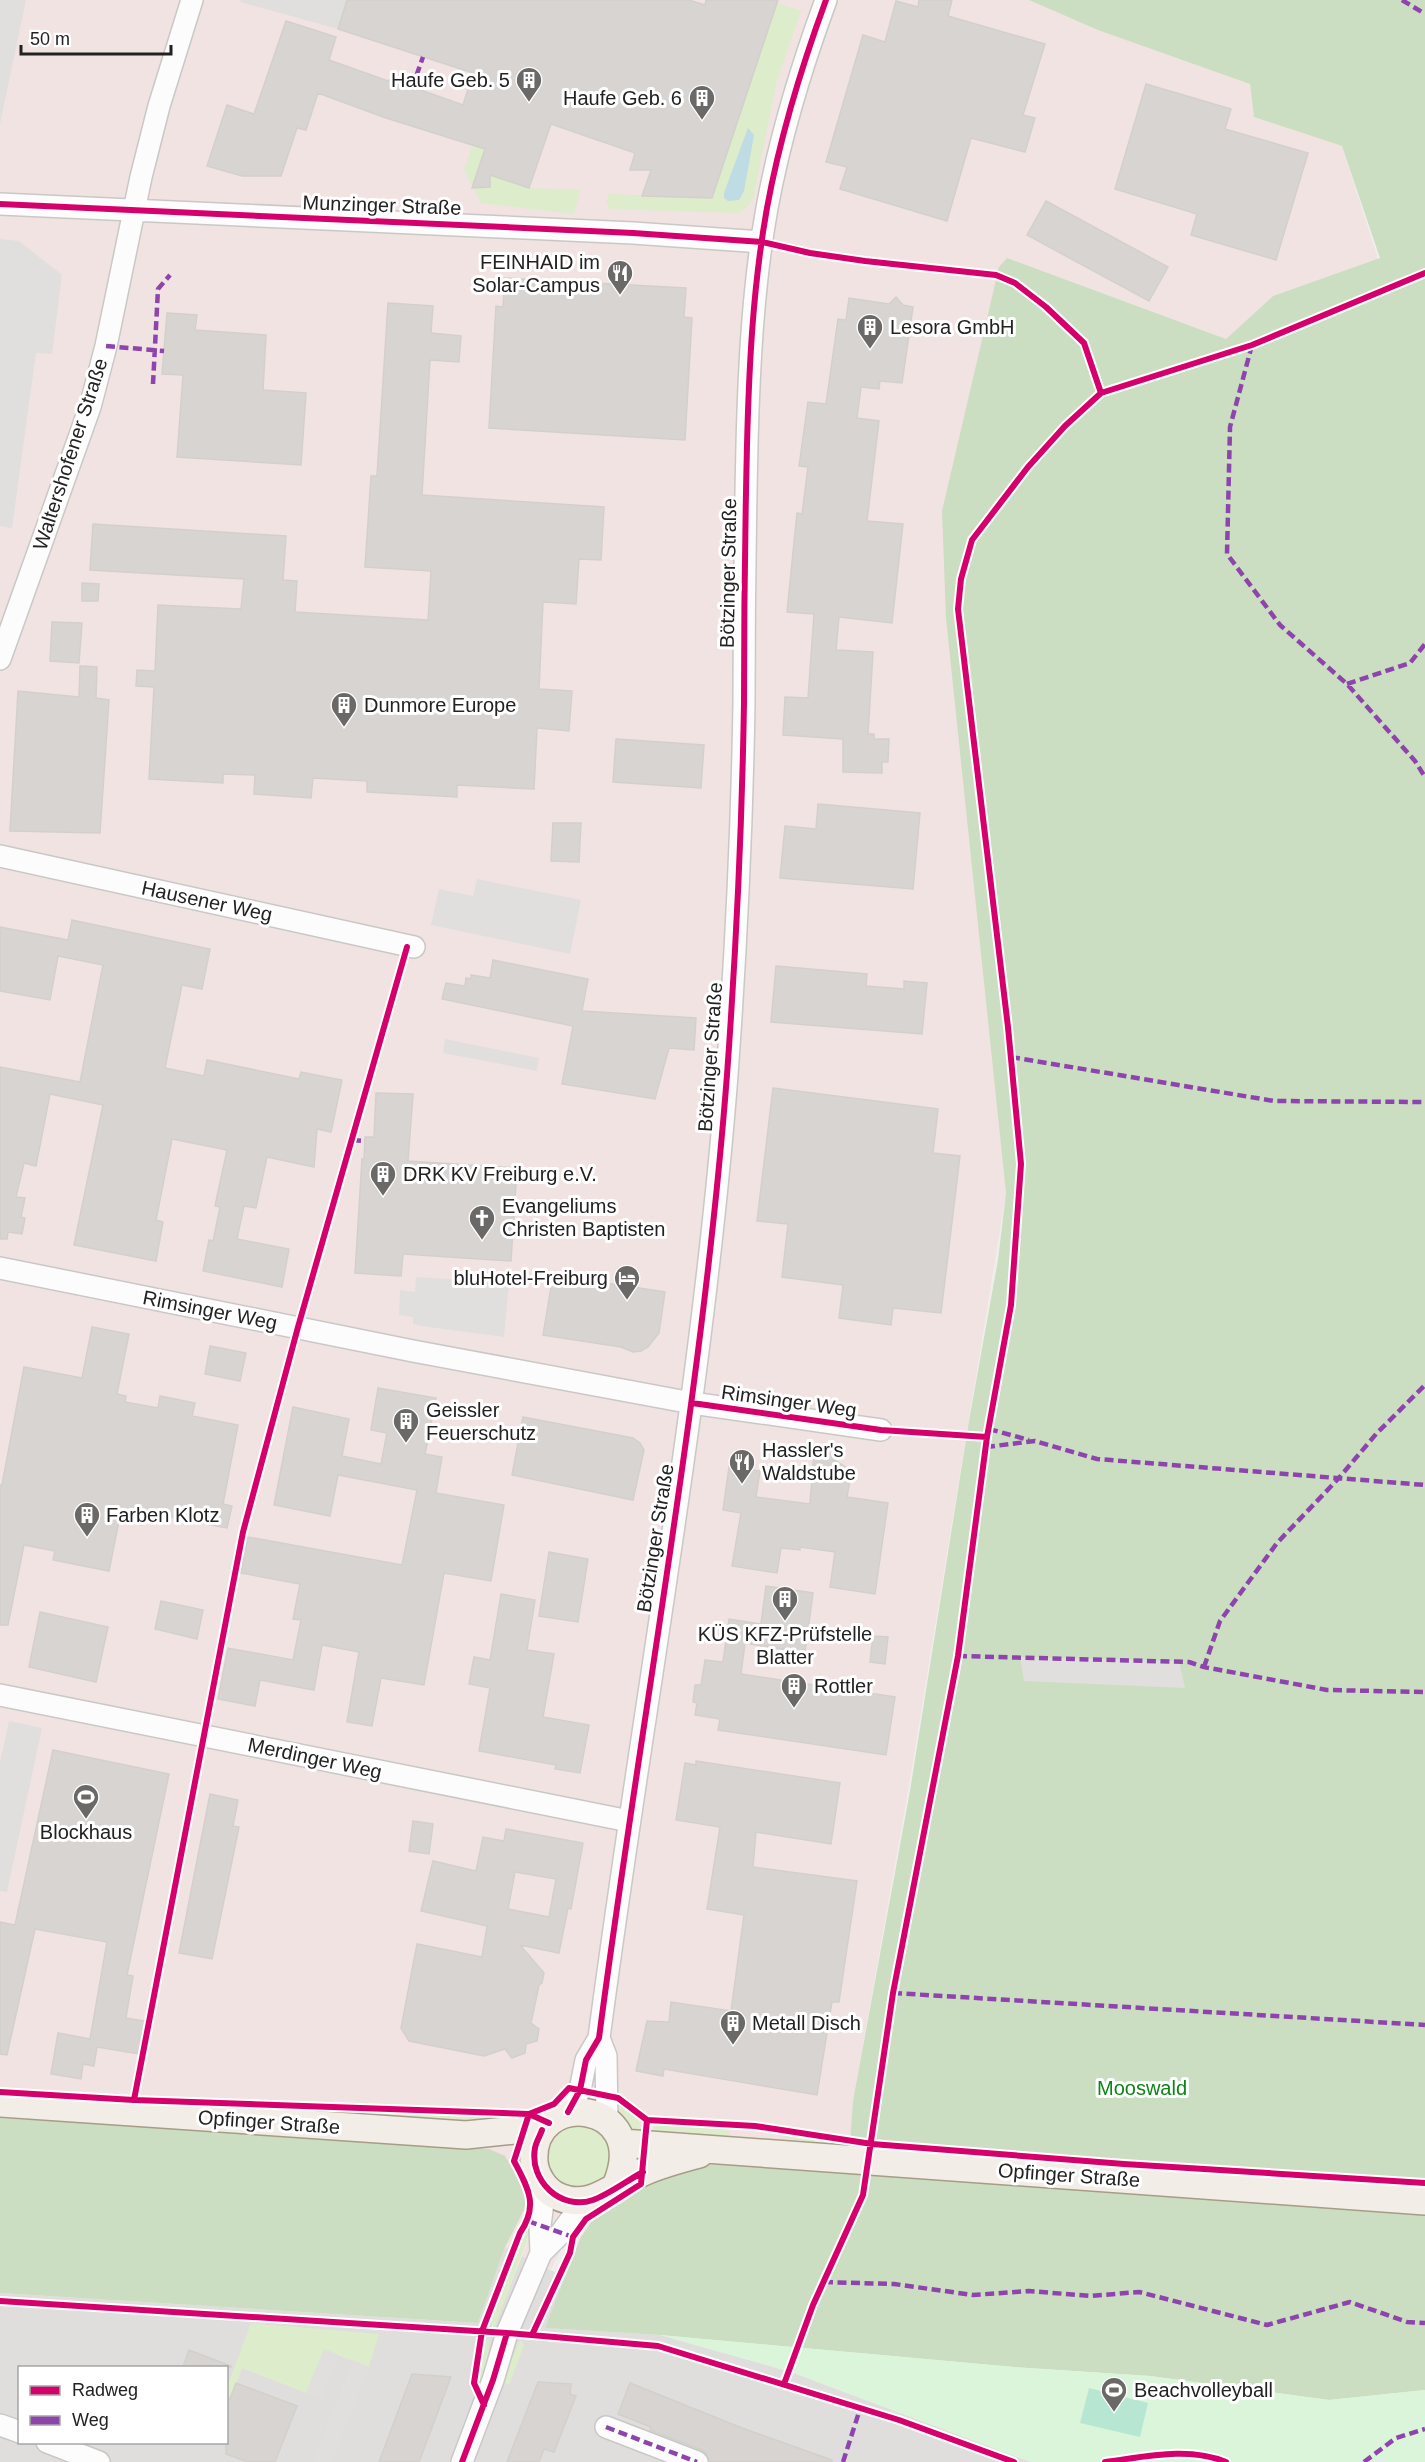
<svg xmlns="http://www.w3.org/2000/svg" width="1425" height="2462" font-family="Helvetica,sans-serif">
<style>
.residential{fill:#dfdedc;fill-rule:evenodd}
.commercial{fill:#f1e3e1}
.grass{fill:#ddeccb}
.forest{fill:#cbdec1}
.park{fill:#daf5da}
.pitch{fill:#b7e6d2}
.parking{fill:#e0dfde}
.water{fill:#bfdbe3}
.building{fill:#d7d4d2;stroke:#d3d0cc;stroke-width:1.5;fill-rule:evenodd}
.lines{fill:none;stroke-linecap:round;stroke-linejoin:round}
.minor-casing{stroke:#c9c8c7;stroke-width:24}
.major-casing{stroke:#a79c86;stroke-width:30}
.minor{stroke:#fdfcfc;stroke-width:21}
.major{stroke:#f3ede7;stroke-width:27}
.quiet{stroke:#8e44ad;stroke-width:4.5;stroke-dasharray:9 4.5;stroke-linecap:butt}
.cycleway-casing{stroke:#fff;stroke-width:10}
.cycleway{stroke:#d6006c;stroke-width:6}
.labels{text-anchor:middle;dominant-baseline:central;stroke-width:6;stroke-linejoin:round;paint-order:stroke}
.poi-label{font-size:20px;fill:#222;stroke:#fff;text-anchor:start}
.street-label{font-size:20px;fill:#222;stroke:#fff}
.park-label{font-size:20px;fill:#0c8416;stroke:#fff}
</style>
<rect width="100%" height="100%" fill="#f0eeeb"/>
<path class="residential" d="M505 2247 517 2251 491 2322 493 2329 522 2256 565 2277 546 2328 660 2335 791 2372 1031 2462H0V2293L478 2323ZM20 2368H226V2442H20Z"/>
<path class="commercial" d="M0 0H1042L1250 84 1254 117 1342 146 1378 259 1273 296 1226 339 1007 258 992 1042 1006 1193 908 1791 853 2101 848 2168 626 2200 602 2214 580 2239 565 2277 555 2272 567 2249 565 2242 551 2269 522 2256 531 2231 523 2234 517 2251 505 2247 520 2218 116 2124 0 2118Z"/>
<path class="grass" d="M777 3 801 11 777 80 753 199 746 208 738 213 610 209 606 201 609 194 712 198Z
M491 87 505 92 478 170 529 188 580 190 574 214 481 203 464 170Z
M616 2102 639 2118 640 2137C625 2129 620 2118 616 2102Z
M295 2110 514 2119 486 2124Z
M660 2124 730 2129V2134L699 2138 653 2139 654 2127Z
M549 2157a31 31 0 1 1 62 0a31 31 0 1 1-62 0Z
M784 2133 852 2145 850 2148 783 2138Z
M527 2230H531L494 2329 491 2322 523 2234Z
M251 2323 379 2334 369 2367 324 2350 306 2393 242 2368 227 2409V2387Z
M490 2339 486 2374 482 2387 477 2381 483 2342Z
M520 2339 524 2345 509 2385 503 2382Z"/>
<path class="forest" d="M1029 0H1425V2390L1329 2400 1150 2376 1014 2367 660 2335 545 2328 580 2239 591 2222 626 2200 653 2179 689 2164 848 2168 853 2101 910 1791 969 1421 998 1260 1006 1193 946 618 942 511 999 267 1007 258 1226 339 1273 296 1380 258 1342 146 1254 117 1250 84 1098 30Z
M0 2118 116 2124 489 2149 505 2156 525 2191V2208L505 2247 478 2323 0 2293Z"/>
<path class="park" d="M660 2335 1014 2367 1150 2376 1329 2400 1425 2390V2462H1031L791 2372Z"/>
<path class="pitch" d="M1089 2388 1148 2403 1140 2437 1080 2423Z"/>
<path class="parking" d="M0 0H26L0 124Z
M241 0H347L338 29 240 2Z
M0 239 19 241 62 275 52 354 36 353 12 528 0 526Z
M477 879 581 900 570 954 431 925 439 889 473 896Z
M445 1039 539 1058 537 1071 443 1053Z
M416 1277 509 1283 504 1337 421 1326 413 1324V1317L399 1315 400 1290 415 1292Z
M1020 1657 1179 1661 1185 1688 1024 1681Z
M9 1721 42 1728 7 1892 0 1891V1762Z
M324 2349 339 2355 321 2399 306 2393Z
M353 2360 369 2367 332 2462H313Z"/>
<path class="water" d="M748 128 754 135 744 191 739 200 728 201 724 198V193Z"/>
<path class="building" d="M347 0H689L705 5 706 0H778L712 198 642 196 651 170H630L635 153 551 124 529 188 490 175V187L472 188 485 149 386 118 318 93 306 130 297 128 281 176H242L207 166 227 105 254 114 286 21 336 37 329 60 388 81 390 79 463 105 473 73 338 29Z
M919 0H952L948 16 1045 44 1023 115 1035 118 1025 152 971 138 947 221 840 189 847 167 826 162 863 35 885 42 896 1 918 7Z
M1146 84 1231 109 1225 129 1308 153 1276 260 1191 235 1197 214 1115 189Z
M1046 201 1168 267 1149 301 1027 235Z
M505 278 686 288 684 317 692 318 685 440 489 428 496 306 503 307Z
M896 297 903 305 913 307 902 383 880 381 879 389 861 387 857 418 879 421 867 521 903 524 892 623 839 617 836 650 873 652 868 734H874V739H889L888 762H882V773L843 772V739L783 735 785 697 808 698 814 614 787 612 797 513 802 514 808 467 799 466 808 402 826 404 838 319 846 320 849 298 889 304Z
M388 303 433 306 431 333 461 336 459 362 430 360 422 495 604 507 601 560 579 559 576 604 543 602 539 689 572 691 569 731 537 728 534 789 457 785V797L367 792V781L313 778 311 798 254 794 255 775 223 774V783L149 779 154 687 136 686 137 670 155 671 158 605 241 609 244 579 90 570 93 524 286 536 283 580 297 581 295 612 428 620 431 571 365 567 371 476H377Z
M167 313 197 315 195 330 266 335 263 390 306 393 301 465 177 457 183 375 162 374Z
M82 583 99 584 98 601H82Z
M52 622 82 623 79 663 50 661Z
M80 666 97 667 96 698 109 700 100 833 10 831 18 691 79 697Z
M616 739 704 745 701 788 613 782Z
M818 804 920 813 913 889 780 878 785 826 816 829Z
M553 823H581L579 862 551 861Z
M72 920 210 949 202 989 182 985 165 1068 204 1076 207 1060 299 1079 301 1072 342 1080 331 1132 317 1129 314 1167 267 1157 256 1208 244 1206 237 1239 289 1249 282 1287 203 1271 209 1240 213 1241 220 1207 215 1206 227 1150 172 1139 156 1220 163 1222 156 1261 74 1245 103 1105 50 1094 36 1166 24 1163 16 1197 25 1198 21 1217 25 1218 22 1234 8 1232 7 1239H0V1067L80 1082 103 965 58 956 50 1000 0 991V927L68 940Z
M493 960 588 979 582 1011 696 1018 694 1050 669 1048 655 1099 562 1084 573 1026 442 999 446 983 465 986 466 978 471 979V975L490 978Z
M776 966 867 974 866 986 904 989V981L927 983 922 1034 771 1022Z
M773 1088 938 1109 933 1153 960 1156 941 1313 893 1308 891 1325 839 1318 843 1285 782 1277 788 1224 757 1221Z
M376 1093 413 1094 408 1161 517 1168 511 1261 403 1254 401 1276 355 1273 362 1159 364 1160 365 1137H374Z
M553 1275 665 1292 659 1333 648 1347 641 1351 633 1352 621 1347 543 1335Z
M92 1327 129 1334 117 1394 126 1396 125 1402 158 1408 160 1396 195 1403 192 1416 238 1425 223 1504 232 1506 227 1528 144 1512 142 1525 119 1521 109 1571 53 1560 55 1551 24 1545 8 1625H0V1485H2L24 1367 82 1378Z
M210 1346 246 1353 240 1381 205 1374Z
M378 1388 436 1398 425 1454 442 1457 436 1493 504 1505 491 1581 444 1573 424 1685 381 1678 372 1726 347 1722 359 1652 322 1645 314 1690 260 1680 255 1706 218 1699 228 1648 293 1660 301 1620 293 1619 300 1584 241 1573 248 1537 402 1565 417 1490 338 1475 330 1516 274 1505 293 1407 349 1419 342 1456 381 1464 387 1433 371 1430Z
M523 1417 633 1438 640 1443 644 1450 633 1500 512 1475Z
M814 1452 833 1454V1459L847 1468 851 1475 847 1497 888 1503 875 1594 830 1587 835 1552 800 1547V1550L781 1548 777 1573 732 1566 741 1513 723 1510 729 1467 760 1471 756 1497 810 1504Z
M549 1552 588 1559 578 1622 539 1616Z
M766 1586 813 1593 805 1653 745 1643 741 1674 895 1697 886 1755 718 1730 720 1719 695 1715 697 1703 693 1702 695 1685H701L705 1660 723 1662 729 1619 761 1624Z
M501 1594 535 1600 527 1650 554 1654 543 1717 589 1725 580 1773 555 1769 556 1765 479 1751 490 1688 469 1684 474 1657 490 1660Z
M161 1601 203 1610 197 1639 155 1629Z
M40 1612 108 1627 96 1682 29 1667Z
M873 1636 888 1637 885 1664 870 1662Z
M53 1750 169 1774 127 1975 133 1976 126 2018 145 2021 139 2054 97 2047 94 2066 83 2064 81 2079 51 2074 58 2033 90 2039 107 1942 35 1929 7 2055 0 2054V1922L15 1925Z
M696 1761 840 1783 831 1844 756 1832 753 1867 857 1881 839 2002H832L817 2095 664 2069 663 2076 636 2071 647 2021 669 2022 671 2002 731 2011 744 1915 707 1909 720 1827 676 1820 685 1763 696 1765Z
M210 1794 238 1800 233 1826 239 1827 212 1959 179 1953Z
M413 1821 433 1824 429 1854 409 1851Z
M506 1829 583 1843 571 1909 568 1908 559 1953 520 1945 544 1973 542 1983 539 1985 531 2023 539 2029 537 2041 526 2044 525 2053 512 2058 505 2049 484 2056 409 2041 401 2028 417 1944 482 1957 487 1926 421 1911 433 1861 476 1871 483 1837 504 1841ZM515 1872 556 1879 549 1917 508 1909Z
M189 2350 231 2366V2367H183Z
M412 2374 451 2377 419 2462H379Z
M538 2382 571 2384 570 2394 576 2396 554 2452 544 2449 539 2462H507Z
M236 2383 297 2406 275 2462H248L226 2454V2409Z
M630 2383 742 2428 832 2460V2462H709L707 2454 702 2450 650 2430 651 2427 618 2414Z"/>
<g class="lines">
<g class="minor-casing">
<path id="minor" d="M0 204 633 233 762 242
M0 659 90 407 106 346 141 177 159 106 192 0
M0 856 414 947
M0 1268 413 1351 692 1403 881 1430
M0 1695 629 1821
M599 2038 606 2056 607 2121
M568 2112 580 2090 586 2060 599 2038C641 1717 702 1398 727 1075 736 951 742 827 744 703 744 617 745 531 747 445 749 366 753 286 767 208 780 137 801 68 826 0
M541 2253 540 2226 545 2187
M0 2425 20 2432
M606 2427 697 2462
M47 2442 99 2462
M462 2462 493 2380 507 2333 541 2253 561 2233 574 2215 593 2200"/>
</g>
<g class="major-casing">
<path id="major" d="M0 2103 466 2135 525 2129 542 2130
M622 2143 1425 2201
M616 2186C654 2098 529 2087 534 2162 535 2175 544 2189 555 2195 589 2213 613 2185 643 2172 661 2164 680 2159 699 2154"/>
</g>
<use href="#minor" class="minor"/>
<use href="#major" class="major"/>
<path class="quiet" d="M1402 0 1425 14
M412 88 423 57
M1252 345 1230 427 1227 554 1280 625 1347 684 1415 761 1425 777
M106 346 164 351
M153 384 158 289 170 275
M1347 684 1410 663 1425 644
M1011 1057 1274 1101 1425 1102
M352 1140 365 1141
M989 1429 1029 1440
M986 1447 1035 1441 1097 1459 1425 1485
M958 1656 1189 1662 1204 1667 1327 1690 1425 1692
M1204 1667 1220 1621 1277 1543 1338 1479 1377 1433 1425 1385
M893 1993 1425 2025
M528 2221 573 2237
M824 2282 894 2284 973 2295 1029 2291 1091 2296 1139 2292 1267 2325 1350 2302 1407 2322 1425 2323
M606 2427 697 2462
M843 2462 860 2409
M1364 2462 1396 2438 1425 2429"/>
<g class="cycleway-casing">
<path id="cycleway" d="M0 204 633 233 762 242 810 253 865 261 996 275 1015 283 1046 307 1084 343 1101 393
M692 1403 881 1430 987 1437
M0 2092 134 2100 529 2114 549 2123
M134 2100 243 1532 298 1327 407 947
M568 2112 580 2090 586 2060 599 2038C641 1717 702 1398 727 1075 736 951 742 827 744 703 744 617 745 531 747 445 749 366 753 286 767 208 780 137 801 68 826 0
M529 2114 554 2104 569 2088 618 2098 647 2120 755 2126 872 2144 1124 2164 1425 2183
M542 2130C540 2136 536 2142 535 2148 529 2181 561 2211 593 2200 608 2195 628 2180 643 2172
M0 2301 507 2333 658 2346 899 2420 1014 2462
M532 2335 570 2253 573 2237 586 2219 641 2184 647 2120
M784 2384 813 2305 863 2195 893 1993 958 1656 987 1437 1011 1305 1021 1164 1008 1027 958 609 961 579 972 540 1028 467 1065 426 1101 393 1252 345 1425 273
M484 2405 474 2383 482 2331 520 2233C539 2205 528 2188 514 2161L529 2114
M462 2462 493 2380 507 2333
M1105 2462C1144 2457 1188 2446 1226 2462"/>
</g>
<use href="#cycleway" class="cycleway"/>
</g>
<defs>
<g id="building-pin" transform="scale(1.35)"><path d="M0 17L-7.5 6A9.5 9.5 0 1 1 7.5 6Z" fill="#6a6968" stroke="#fff"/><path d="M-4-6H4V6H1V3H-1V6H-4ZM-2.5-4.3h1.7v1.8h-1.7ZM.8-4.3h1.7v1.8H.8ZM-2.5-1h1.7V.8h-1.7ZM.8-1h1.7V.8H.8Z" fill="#fff"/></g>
<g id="restaurant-pin" transform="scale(1.35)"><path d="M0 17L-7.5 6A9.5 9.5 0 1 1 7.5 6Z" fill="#6a6968" stroke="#fff"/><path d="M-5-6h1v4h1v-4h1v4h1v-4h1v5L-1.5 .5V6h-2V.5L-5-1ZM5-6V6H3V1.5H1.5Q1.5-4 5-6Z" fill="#fff"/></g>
<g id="church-pin" transform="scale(1.35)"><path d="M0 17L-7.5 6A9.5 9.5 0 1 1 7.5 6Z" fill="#6a6968" stroke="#fff"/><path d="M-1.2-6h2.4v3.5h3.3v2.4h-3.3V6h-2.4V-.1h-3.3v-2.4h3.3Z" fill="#fff"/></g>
<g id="hotel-pin" transform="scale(1.35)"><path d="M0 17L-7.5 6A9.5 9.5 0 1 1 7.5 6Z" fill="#6a6968" stroke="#fff"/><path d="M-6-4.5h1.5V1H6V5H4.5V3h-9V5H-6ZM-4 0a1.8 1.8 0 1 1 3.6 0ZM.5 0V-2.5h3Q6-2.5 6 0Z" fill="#fff"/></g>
<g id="stadium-pin" transform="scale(1.35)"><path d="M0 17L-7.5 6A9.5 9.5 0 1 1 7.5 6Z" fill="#6a6968" stroke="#fff"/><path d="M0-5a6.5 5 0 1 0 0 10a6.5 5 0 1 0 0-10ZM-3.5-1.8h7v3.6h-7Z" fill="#fff"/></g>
</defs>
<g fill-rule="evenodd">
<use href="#building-pin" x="529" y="80"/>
<use href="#building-pin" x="702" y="98"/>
<use href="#restaurant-pin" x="620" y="273"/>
<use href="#building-pin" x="870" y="327"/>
<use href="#building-pin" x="344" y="705"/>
<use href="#building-pin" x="383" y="1174"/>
<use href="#church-pin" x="482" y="1218"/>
<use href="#hotel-pin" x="627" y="1278"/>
<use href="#building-pin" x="406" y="1421"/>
<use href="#restaurant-pin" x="742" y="1462"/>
<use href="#building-pin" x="87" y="1515"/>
<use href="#building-pin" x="785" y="1599"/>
<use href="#building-pin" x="794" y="1686"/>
<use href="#stadium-pin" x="86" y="1797"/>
<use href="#building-pin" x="733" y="2023"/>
<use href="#stadium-pin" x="1114" y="2390"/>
</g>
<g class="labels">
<g class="poi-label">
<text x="510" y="80" text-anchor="end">Haufe Geb. 5</text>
<text x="682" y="98" text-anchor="end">Haufe Geb. 6</text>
<text x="600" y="262" text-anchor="end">FEINHAID im<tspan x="600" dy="23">Solar-Campus</tspan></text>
<text x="890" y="327">Lesora GmbH</text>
<text x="364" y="705">Dunmore Europe</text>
<text x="403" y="1174">DRK KV Freiburg e.V.</text>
<text x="502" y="1206">Evangeliums<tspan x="502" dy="23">Christen Baptisten</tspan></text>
<text x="608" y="1278" text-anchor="end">bluHotel-Freiburg</text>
<text x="426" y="1410">Geissler<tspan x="426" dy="23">Feuerschutz</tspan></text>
<text x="762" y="1450">Hassler's<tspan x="762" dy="23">Waldstube</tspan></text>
<text x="106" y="1515">Farben Klotz</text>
<text x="785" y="1634" text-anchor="middle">KÜS KFZ-Prüfstelle<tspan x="785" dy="23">Blatter</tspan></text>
<text x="814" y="1686">Rottler</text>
<text x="86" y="1832" text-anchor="middle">Blockhaus</text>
<text x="752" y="2023">Metall Disch</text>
<text x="1134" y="2390">Beachvolleyball</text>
</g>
<g class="street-label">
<text transform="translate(382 205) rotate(2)">Munzinger Straße</text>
<text transform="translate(70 454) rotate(-72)">Waltershofener Straße</text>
<text transform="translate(728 573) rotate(-89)">Bötzinger Straße</text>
<text transform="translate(207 901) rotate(12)">Hausener Weg</text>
<text transform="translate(710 1057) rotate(-86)">Bötzinger Straße</text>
<text transform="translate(210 1310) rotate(11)">Rimsinger Weg</text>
<text transform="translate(789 1401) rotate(8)">Rimsinger Weg</text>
<text transform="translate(655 1538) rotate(-81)">Bötzinger Straße</text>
<text transform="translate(315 1758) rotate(12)">Merdinger Weg</text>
<text transform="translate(269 2122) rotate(4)">Opfinger Straße</text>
<text transform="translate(1069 2175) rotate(4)">Opfinger Straße</text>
</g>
<g class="park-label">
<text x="1142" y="2088">Mooswald</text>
</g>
</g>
<rect x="18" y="2366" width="210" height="78" fill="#ffffff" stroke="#a7a7a7" stroke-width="1.5"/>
<rect x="30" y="2386" width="30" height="9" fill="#d6006c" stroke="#a7a7a7" stroke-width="1.5"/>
<text x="72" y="2396" font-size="18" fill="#222222">Radweg</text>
<rect x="30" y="2416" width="30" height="9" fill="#8e44ad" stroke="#a7a7a7" stroke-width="1.5"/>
<text x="72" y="2426" font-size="18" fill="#222222">Weg</text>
<path d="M21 45v9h150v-9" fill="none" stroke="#222222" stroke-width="3"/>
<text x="30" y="45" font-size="18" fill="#222222" stroke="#ffffff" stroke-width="4.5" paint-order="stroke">50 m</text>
</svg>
